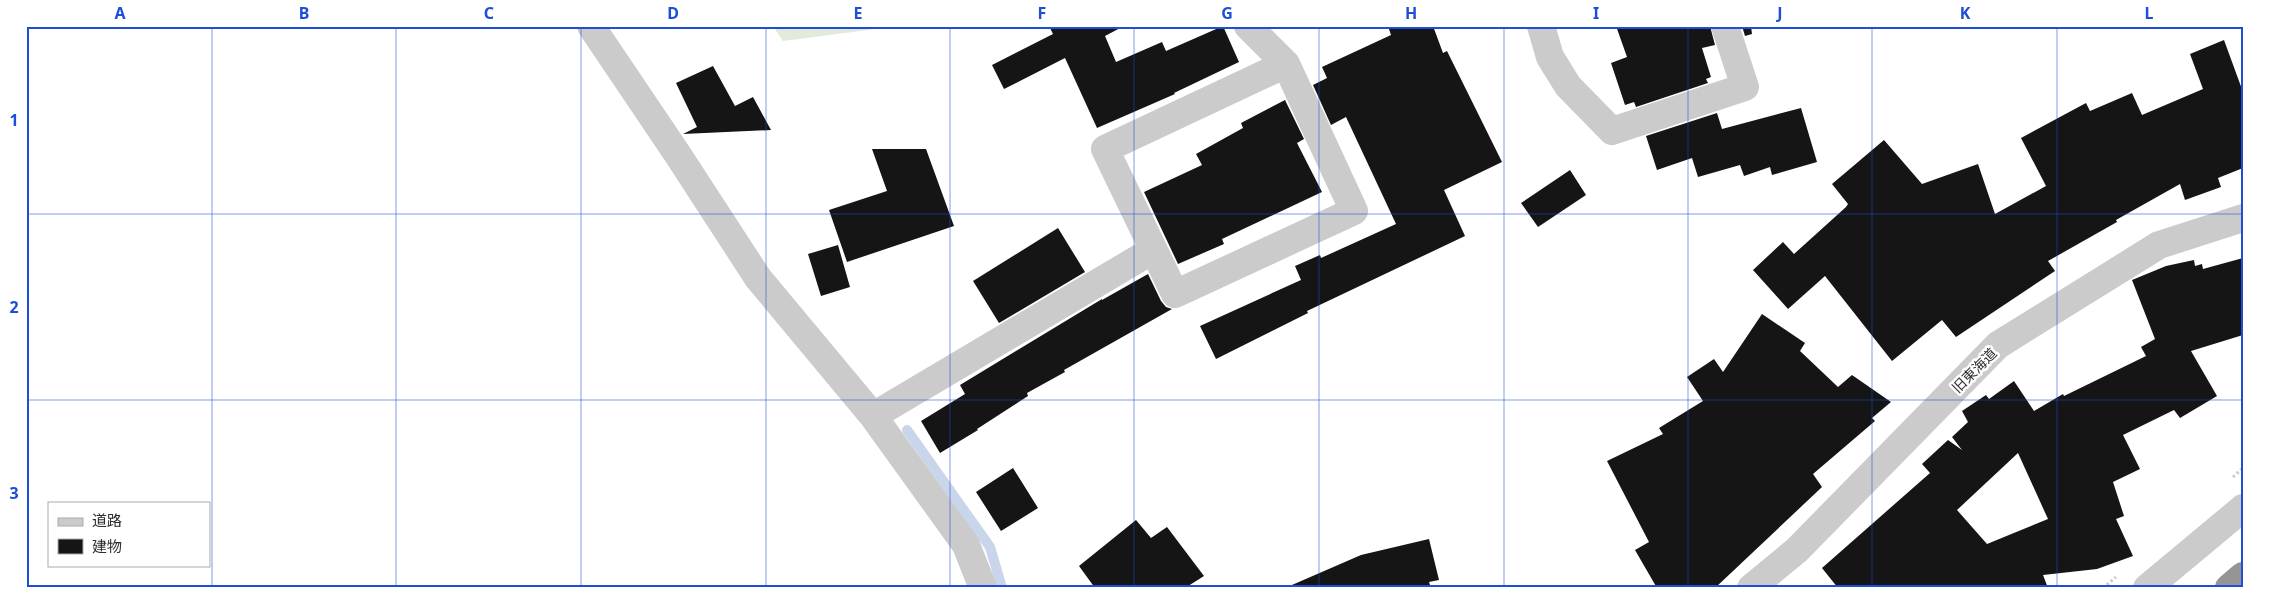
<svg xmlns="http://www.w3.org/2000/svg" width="2269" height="614" font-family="'Noto Sans','Noto Sans JP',sans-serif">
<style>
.green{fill:#e0ebdc}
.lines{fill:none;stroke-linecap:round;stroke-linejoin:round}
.stream{stroke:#c8d5eb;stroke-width:10}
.building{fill:#151515;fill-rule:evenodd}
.path{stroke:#cbcbcb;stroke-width:3;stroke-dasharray:2.5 2.5;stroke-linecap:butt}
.minor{stroke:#cbcbcb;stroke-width:28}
.highway{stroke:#959595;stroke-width:28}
.grid{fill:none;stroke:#1d4ed8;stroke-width:1;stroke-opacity:0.55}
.labels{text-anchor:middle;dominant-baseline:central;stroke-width:5;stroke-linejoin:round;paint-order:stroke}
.street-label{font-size:14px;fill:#2e2e2e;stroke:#fff}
.neatline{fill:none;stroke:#1d4ed8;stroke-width:2}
.grid-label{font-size:16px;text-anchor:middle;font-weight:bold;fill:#1d4ed8}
</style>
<rect width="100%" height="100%" fill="#fff"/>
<path class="green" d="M773 26H899L783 41Z"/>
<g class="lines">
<path class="stream" d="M907 430 990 547 1002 588"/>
</g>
<path class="building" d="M1049 26H1124L1105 36 1116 62 1162 42 1166 51 1223 26 1239 62 1174 93 1175 94 1097 128 1065 58 1004 89 992 65 1053 34Z
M1388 26H1433L1443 53 1447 51 1502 162 1444 190 1465 236 1307 311 1308 313 1216 359 1200 326 1301 280 1295 266 1320 255 1321 258 1396 224 1346 117 1331 125 1313 85 1327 78 1322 67 1391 35Z
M1616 26H1710L1715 45 1702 48 1711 77 1706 79 1708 83 1636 107 1634 102 1625 105 1611 63 1627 57Z
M1742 26H1751L1752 34 1745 36Z
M2224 40 2243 92V168L2218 178 2221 187 2185 200 2180 184 2116 220 2117 222 2048 261 2055 271 1956 337 1942 320 1892 361 1825 276 1788 309 1753 270 1783 242 1794 254 1846 207 1848 204 1832 184 1884 140 1922 184 1978 164 1995 214 2046 186 2021 138 2086 103 2090 111 2132 93 2142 115 2203 89 2190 54Z
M713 66 735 106 753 97 771 130 683 134 697 127 676 83Z
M1285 100 1304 139 1297 143 1322 192 1222 239 1224 244 1178 264 1144 192 1202 165 1196 154 1243 128 1241 123Z
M1801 108 1817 162 1772 175 1770 167 1744 176 1740 165 1698 177 1692 158 1657 170 1646 136 1717 113 1722 129Z
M872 149H926L954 226 847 262 829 210 887 191Z
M1570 170 1586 195 1538 227 1521 203Z
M1058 228 1085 272 999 323 973 281Z
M838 245 850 287 821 296 808 254Z
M2243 258V335L2191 351 2217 396 2180 418 2174 410 2123 435 2140 469 2113 482 2124 516 2116 519 2133 556 2097 569 2043 575 2048 588H1838L1822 568 1930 473 1922 464 1948 440 1962 450 1952 437 1968 422 1962 411 1986 395 1989 399 2014 381 2034 411 2063 394 2064 396 2146 356 2141 347 2155 339 2132 280 2166 266 2194 260 2195 266 2202 264 2203 269ZM2018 453 2048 519 1987 544 1957 510Z
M1148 274 1161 301 1166 307 1172 309 1064 370 1065 372 1027 393 1028 396 977 429 978 430 940 453 921 421 965 394 960 385 1102 299V300Z
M1762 314 1805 343 1800 351 1838 387 1852 375 1891 402 1872 418 1875 421 1813 474 1822 487 1715 588H1657L1635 550 1649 542 1607 461 1663 434 1659 428 1703 401 1687 377 1714 359 1723 372Z
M1013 468 1038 508 1001 531 976 492Z
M1136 520 1151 538 1167 527 1204 576 1185 588H1095L1079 566Z
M1429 539 1439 580 1429 582 1431 588H1285L1361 555Z"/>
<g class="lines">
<path class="path" d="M2233 477 2243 468
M2103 588 2116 577"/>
<path class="minor" d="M591 26 678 155 758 278 873 416 966 545 983 588
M1248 26 1286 64 1354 211 1175 294 1105 149 1286 64
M1541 26 1550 57 1568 86 1612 131 1745 87 1725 26
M873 416 1153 250
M1751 588 1797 550 1998 345 2159 245 2243 218
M2147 588 2243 508"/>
<path class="highway" d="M2229 588 2243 576"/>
</g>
<path class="grid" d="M212 26V588M396 26V588M581 26V588M766 26V588M950 26V588M1134 26V588M1319 26V588M1504 26V588M1688 26V588M1872 26V588M2057 26V588M26 214H2243M26 400H2243"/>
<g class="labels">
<g class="street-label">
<text transform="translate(1974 370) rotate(-45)">旧東海道</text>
</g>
</g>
<rect width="2269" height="614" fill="none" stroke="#ffffff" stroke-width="55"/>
<rect x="48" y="502" width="162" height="65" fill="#ffffff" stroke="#ababab"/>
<rect x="58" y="518" width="25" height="8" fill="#cbcbcb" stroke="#ababab"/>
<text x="92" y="526" font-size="15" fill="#2e2e2e">道路</text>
<rect x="58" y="539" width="25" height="15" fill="#151515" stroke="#ababab"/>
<text x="92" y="552" font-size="15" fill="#2e2e2e">建物</text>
<rect x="28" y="28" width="2214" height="558" class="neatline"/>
<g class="grid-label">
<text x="120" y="19">A</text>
<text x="304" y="19">B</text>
<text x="489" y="19">C</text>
<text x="673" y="19">D</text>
<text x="858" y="19">E</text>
<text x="1042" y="19">F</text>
<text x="1227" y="19">G</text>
<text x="1411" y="19">H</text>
<text x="1596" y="19">I</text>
<text x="1780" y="19">J</text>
<text x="1965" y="19">K</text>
<text x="2149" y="19">L</text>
<text x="14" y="126">1</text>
<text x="14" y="313">2</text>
<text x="14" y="499">3</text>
</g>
</svg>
